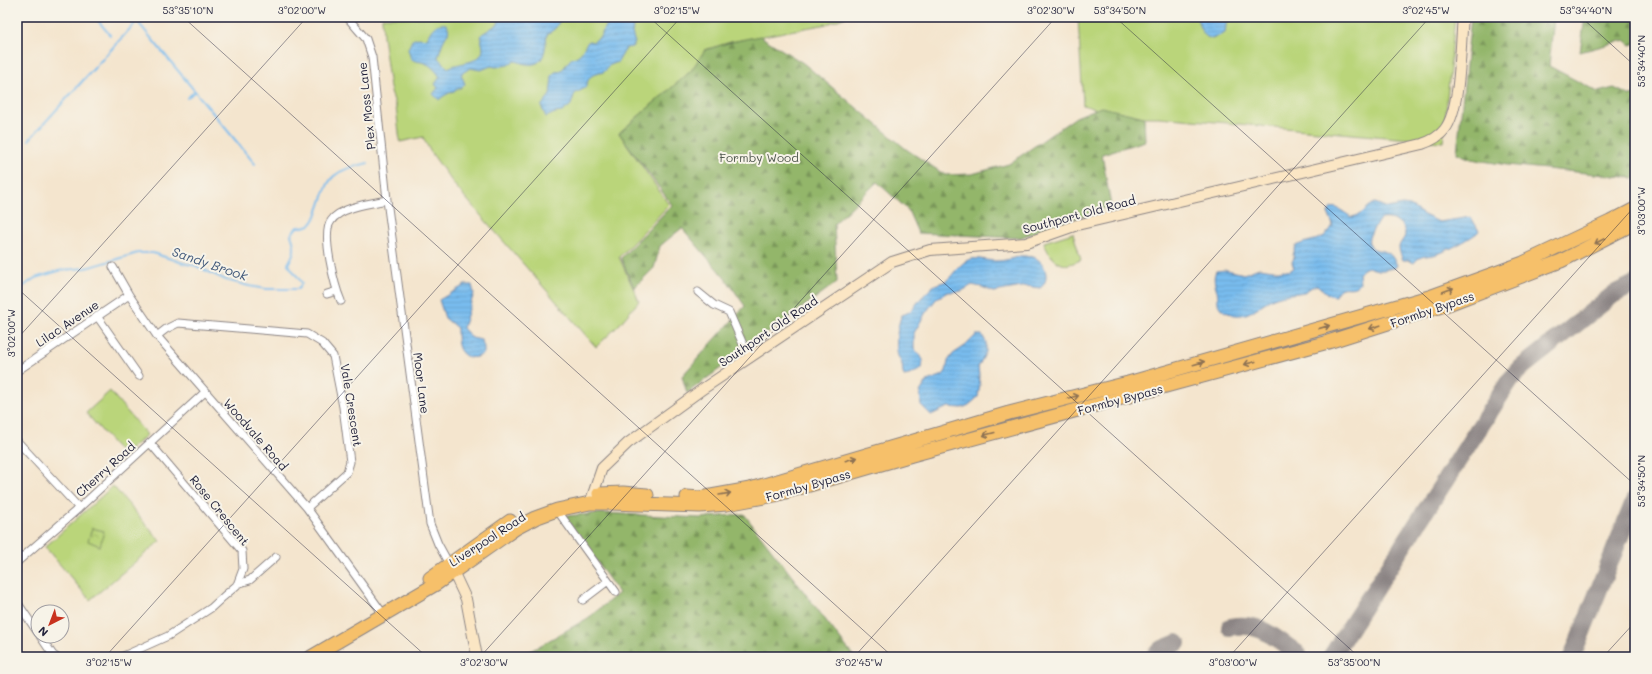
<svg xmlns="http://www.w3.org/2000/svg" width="1652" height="674" font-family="Mali,sans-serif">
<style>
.green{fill:#bad57a;stroke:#6e7c5a}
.forest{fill:url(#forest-firs);stroke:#5a6c52}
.park{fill:url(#park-crowns);stroke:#6e7c5a}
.water{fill:url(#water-rules);stroke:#4d6f94}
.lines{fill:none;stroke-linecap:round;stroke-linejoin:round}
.stream{stroke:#78bcee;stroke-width:2}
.taxiway{stroke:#8b8484;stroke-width:18}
.street-casing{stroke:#8b8484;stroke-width:9}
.secondary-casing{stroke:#8b8484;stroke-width:12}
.highway-casing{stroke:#8b8484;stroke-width:15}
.street{stroke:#fff;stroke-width:7}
.secondary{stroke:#fbe6c4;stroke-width:10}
.highway{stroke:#f6c06b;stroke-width:13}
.oneway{stroke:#8c7153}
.ticks{fill:none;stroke:#22223b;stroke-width:1;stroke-opacity:0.45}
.labels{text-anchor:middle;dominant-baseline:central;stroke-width:4;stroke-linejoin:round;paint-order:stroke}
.street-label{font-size:12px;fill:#22223b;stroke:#f7f3e8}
.park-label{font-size:12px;fill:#50584e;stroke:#f7f3e8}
.water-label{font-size:13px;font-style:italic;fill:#40587a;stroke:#f7f3e8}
.neatline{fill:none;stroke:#22223b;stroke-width:1.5}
.ticks-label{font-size:10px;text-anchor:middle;fill:#22223b}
</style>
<defs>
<pattern id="forest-firs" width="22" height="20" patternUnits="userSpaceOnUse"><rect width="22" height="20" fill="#93b66a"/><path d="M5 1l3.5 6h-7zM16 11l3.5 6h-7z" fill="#789458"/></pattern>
<pattern id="park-crowns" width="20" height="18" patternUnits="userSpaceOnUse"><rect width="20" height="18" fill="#bad57a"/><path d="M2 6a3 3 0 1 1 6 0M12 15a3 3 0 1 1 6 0" fill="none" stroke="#a0b76a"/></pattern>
<pattern id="water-rules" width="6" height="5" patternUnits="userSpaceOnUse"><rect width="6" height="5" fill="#78bcee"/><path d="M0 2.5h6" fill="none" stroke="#68a1cd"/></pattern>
</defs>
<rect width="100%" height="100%" fill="#f7f3e8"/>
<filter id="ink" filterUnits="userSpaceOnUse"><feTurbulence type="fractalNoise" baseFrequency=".025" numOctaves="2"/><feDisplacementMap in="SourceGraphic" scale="8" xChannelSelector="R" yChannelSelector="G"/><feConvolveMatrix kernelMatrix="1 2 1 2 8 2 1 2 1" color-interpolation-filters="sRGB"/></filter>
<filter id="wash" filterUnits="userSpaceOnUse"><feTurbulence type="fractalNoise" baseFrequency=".012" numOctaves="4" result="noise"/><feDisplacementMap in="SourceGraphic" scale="16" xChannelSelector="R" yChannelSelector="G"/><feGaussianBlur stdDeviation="0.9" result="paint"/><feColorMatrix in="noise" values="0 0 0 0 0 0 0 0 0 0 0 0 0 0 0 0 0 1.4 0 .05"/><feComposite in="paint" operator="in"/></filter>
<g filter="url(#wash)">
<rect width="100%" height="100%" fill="#f4e5ce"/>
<path class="green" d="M382 17H846L827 24 731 42 705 50 691 71 619 133 669 205 619 257 639 301 618 326 596 347 456 187 430 151 423 137 400 142 396 107 390 88 383 36Z
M1078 17H1455L1443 142 1159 117H1121L1083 105Z
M1073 233 1081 260C1075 262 1068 266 1062 264 1053 261 1046 250 1044 242Z
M110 391 147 435 123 455 86 413Z
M113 486 160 541 90 600 45 547Z"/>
<path class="forest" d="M1471 17H1554L1549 66 1598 92 1614 88 1631 96 1635 95V178L1507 165 1471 159 1457 153Z
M1585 17H1635V44L1631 45 1625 40 1580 52Z
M760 36 803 63 906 149 945 175 972 174 1009 164 1076 117 1101 107 1144 117 1145 141 1102 154 1111 206 1019 238 918 233 908 210 877 182 834 224 837 282 687 393 682 376 745 306 729 283 682 228 660 246 654 268 634 288 621 258 672 205 619 133 691 71 705 50 731 42Z
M603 513 700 518 744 514 854 657H520L588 618 619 593 564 516Z"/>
<path class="park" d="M92 528 104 531 100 546 88 541Z"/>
<path class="water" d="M500 17H515L522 21 527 20 531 17H559C560 26 554 30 547 34 545 47 546 67 527 64 522 64 519 61 514 61L508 65 496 67 491 66 481 70 470 68 461 74 465 84C457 92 446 92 439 100L433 94 438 88 435 84 440 77C437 72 431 65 425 63 420 61 416 62 411 59L408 49 412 40 418 38 427 39C430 30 436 22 446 24 452 31 446 35 443 42 441 47 439 53 438 58L448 68C458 62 482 64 483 49 483 44 480 40 482 34L498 24Z
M1197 17H1227L1225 33 1212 39C1202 37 1199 26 1197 17Z
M614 19 626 21 632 23 633 27 632 33 635 43 632 47 626 48 618 62 608 66C606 74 599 72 593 75 587 78 588 84 585 88 581 91 577 91 574 95L571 105 562 112 555 113 546 117 542 108V105L550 95 552 76 555 72C564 72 565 64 571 59 574 57 577 57 580 54 584 50 584 45 589 41L593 42 600 37 608 21Z
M1375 203 1388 208 1402 205 1410 206 1424 215 1439 222 1471 217 1479 231C1474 237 1445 252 1437 254 1428 257 1420 254 1414 263L1408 260H1403C1402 257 1399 252 1399 248 1399 243 1405 239 1405 234 1405 221 1388 216 1379 220 1375 228 1361 242 1374 249 1388 253 1389 250 1397 265L1395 268C1390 268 1384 271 1379 270 1368 269 1370 263 1359 273L1360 283C1350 294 1342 280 1335 296L1329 295 1317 285C1311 286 1309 290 1304 292 1294 294 1285 294 1276 297 1258 303 1248 323 1226 312 1220 309 1217 305 1218 298 1218 288 1211 281 1216 271L1227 270 1244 274 1259 268 1280 271 1283 270 1289 271 1294 268 1292 262 1294 258 1293 255 1296 246C1312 238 1324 243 1333 225L1328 213C1333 200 1344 214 1352 217 1366 214 1364 208 1375 203Z
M1020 256C1024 256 1029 256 1033 257 1046 261 1051 281 1040 288L1027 286 994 292 982 287 972 285 962 291 948 292 937 298 926 312 914 333V348L923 360 922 369 909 375 904 376C902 372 903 369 902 364 901 361 899 359 898 356 895 345 897 325 902 315 913 312 915 305 922 297 926 294 931 287 935 285 939 283 943 283 947 280 954 274 957 267 966 261 974 256 987 261 996 261 1004 261 1012 259 1020 256Z
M465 285H472L474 293 463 328 472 338 481 340 484 347V353C474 361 461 358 458 345 457 339 457 333 457 328L445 318 439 300Z
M976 335H982L986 342V352L978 367 980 384 978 397 969 405 962 408 948 407 931 415 921 405 920 392 927 381 943 375 946 371 948 361 953 354 965 346Z"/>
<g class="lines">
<path class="stream" d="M95 17 110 35
M187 98 195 91
M29 140 137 21 255 164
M17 286H24L35 278 62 270 86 268 138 253H153L183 263 196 266 226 280 249 286 266 289H298L302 283 288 264C295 252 296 248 291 235L297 227C303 227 308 227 312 223 320 214 323 185 334 176 344 168 356 166 368 163"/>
<path class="taxiway" d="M1230 627C1260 621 1275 638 1298 654
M1154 657 1160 650 1177 643
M1331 657 1510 380 1521 368 1614 294 1635 284
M1572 657 1635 499"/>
</g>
</g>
<g filter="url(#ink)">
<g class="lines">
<g class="street-casing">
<path id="street" d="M347 17 366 39 372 57 387 200 430 524 438 544 449 564
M113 267 129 295 157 336 307 508 384 615
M698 292 714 305 729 312 742 342 751 358
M327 294 337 291
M341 301C335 287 321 234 331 221 340 207 372 203 387 200
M97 316 139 376
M157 336 166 329 178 323 307 334 322 343 333 356 343 407 350 462 347 472 307 508
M17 371 129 295
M17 441 79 508
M557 510 616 592
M17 562 79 508 205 392
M237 584 250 580 276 557
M583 600 608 581
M17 602 38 633
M40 636 53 655 56 657
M121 657 168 636 211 608 223 597 237 585 243 569 242 551 150 443"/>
</g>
<g class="secondary-casing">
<path id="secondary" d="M590 503 602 468 628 443 704 388 892 262 930 250 1026 243 1077 225 1422 144C1431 141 1439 137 1445 129 1461 108 1460 46 1463 17
M450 565 466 599 477 657"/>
</g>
<g class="highway-casing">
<path id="highway" d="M599 494 623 493 647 495
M687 497 700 498 750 489 1009 413 1128 383 1429 297 1523 263 1610 222 1635 209
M430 578 510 521
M311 657 436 584 516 528 535 518 557 510 590 503H610L700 506 727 504 775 495 912 455 1328 342 1451 303 1561 261 1635 223"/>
</g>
<use href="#street" class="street"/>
<use href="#secondary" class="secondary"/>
<use href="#highway" class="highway"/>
</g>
<defs><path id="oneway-shaft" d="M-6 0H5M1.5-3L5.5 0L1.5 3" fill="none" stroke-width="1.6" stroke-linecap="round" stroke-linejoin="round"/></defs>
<g class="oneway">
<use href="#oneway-shaft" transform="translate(1600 241) rotate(153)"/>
<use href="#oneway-shaft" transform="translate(1448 290) rotate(-20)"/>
<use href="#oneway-shaft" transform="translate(1324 327) rotate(-16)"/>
<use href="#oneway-shaft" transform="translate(1375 327) rotate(162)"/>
<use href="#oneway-shaft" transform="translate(1199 363) rotate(-16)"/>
<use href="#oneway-shaft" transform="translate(1250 363) rotate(165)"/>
<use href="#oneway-shaft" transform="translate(1073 397) rotate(-14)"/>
<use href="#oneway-shaft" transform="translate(989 434) rotate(165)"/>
<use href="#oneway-shaft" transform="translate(851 459) rotate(-16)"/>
<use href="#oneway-shaft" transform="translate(725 494) rotate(-10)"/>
</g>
</g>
<path class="ticks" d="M183 17 893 657M649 17 1359 657M1115 17 1635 485M1581 17 1635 66M17 288 427 657M17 339 307 17M105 657 681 17M480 657 1056 17M854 657 1430 17M1229 657 1635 206M1603 657 1635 622"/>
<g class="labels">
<g class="street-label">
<text transform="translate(366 106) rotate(-96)">Plex Moss Lane</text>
<text transform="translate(1079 214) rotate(-15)">Southport Old Road</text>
<text transform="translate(1432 309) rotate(-19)">Formby Bypass</text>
<text transform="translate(67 323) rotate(-34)">Lilac Avenue</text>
<text transform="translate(768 331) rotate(-34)">Southport Old Road</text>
<text transform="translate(422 383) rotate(83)">Moor Lane</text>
<text transform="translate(1120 399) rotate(-15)">Formby Bypass</text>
<text transform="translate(352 405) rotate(81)">Vale Crescent</text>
<text transform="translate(256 434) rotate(49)">Woodvale Road</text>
<text transform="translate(105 469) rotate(-42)">Cherry Road</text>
<text transform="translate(808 485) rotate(-16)">Formby Bypass</text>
<text transform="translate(220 510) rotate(51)">Rose Crescent</text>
<text transform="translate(487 539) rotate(-33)">Liverpool Road</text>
</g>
<g class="park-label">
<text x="759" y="157">Formby Wood</text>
</g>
<g class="water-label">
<text transform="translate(210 263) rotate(19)">Sandy Brook</text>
</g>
</g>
<rect width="1652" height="674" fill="none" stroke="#f7f3e8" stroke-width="44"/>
<g transform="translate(50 624) rotate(222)"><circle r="19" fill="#f7f3e8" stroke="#a29fa3"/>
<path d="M0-3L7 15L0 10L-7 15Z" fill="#c8321e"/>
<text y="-6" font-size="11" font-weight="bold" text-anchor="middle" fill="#22223b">N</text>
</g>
<rect x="22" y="22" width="1608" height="630" class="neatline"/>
<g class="ticks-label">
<text x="188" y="14">53°35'10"N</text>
<text x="302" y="14">3°02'00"W</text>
<text x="677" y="14">3°02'15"W</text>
<text x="1051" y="14">3°02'30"W</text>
<text x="1120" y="14">53°34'50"N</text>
<text x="1426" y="14">3°02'45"W</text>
<text x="1586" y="14">53°34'40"N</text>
<text transform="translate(1641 61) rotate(-90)" y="4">53°34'40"N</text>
<text transform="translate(1641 211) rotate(-90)" y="4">3°03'00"W</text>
<text transform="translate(11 333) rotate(-90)" y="4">3°02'00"W</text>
<text transform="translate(1641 481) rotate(-90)" y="4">53°34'50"N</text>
<text x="109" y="666">3°02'15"W</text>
<text x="484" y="666">3°02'30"W</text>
<text x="859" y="666">3°02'45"W</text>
<text x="1233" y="666">3°03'00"W</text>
<text x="1354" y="666">53°35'00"N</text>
</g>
</svg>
